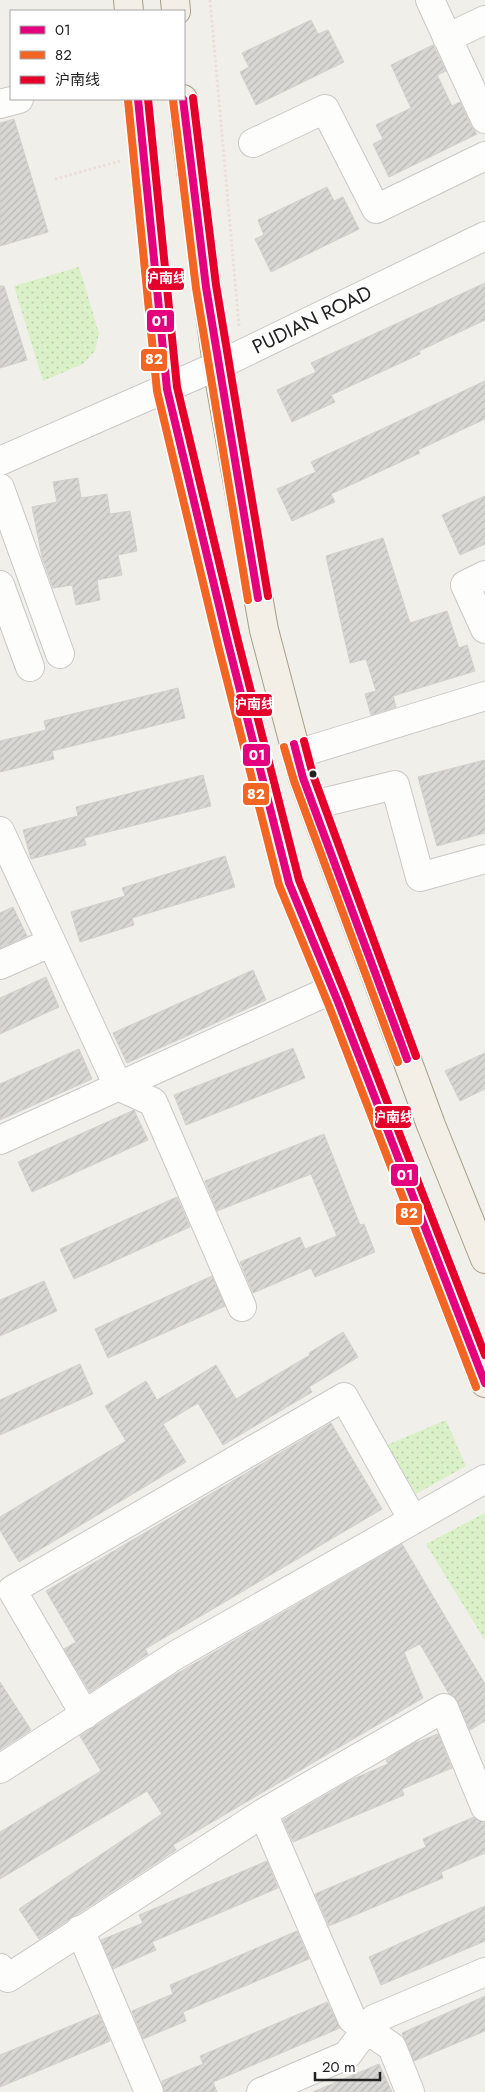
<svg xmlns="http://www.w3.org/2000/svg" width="485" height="2092" font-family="Jost,'Noto Sans SC',sans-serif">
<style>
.grass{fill:url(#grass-dots)}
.building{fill:url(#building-hatch);stroke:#d3d0cb}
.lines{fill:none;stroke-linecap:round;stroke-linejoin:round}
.minor-casing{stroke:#c9c8c6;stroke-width:30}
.major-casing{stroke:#a79f86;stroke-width:30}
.path{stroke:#eddeda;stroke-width:3;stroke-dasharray:2.5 2.5;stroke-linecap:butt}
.minor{stroke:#fdfdfc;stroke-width:28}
.major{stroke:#f3eee6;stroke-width:28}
.bus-1-casing{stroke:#fff;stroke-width:11}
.bus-2-casing{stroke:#fff;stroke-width:11}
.bus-3-casing{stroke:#fff;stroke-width:11}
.bus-1{stroke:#e5007d;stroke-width:8}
.bus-2{stroke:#f26522;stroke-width:8}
.bus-3{stroke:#e4002b;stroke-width:8}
.bus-dot{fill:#222;stroke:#fff;stroke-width:2}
.labels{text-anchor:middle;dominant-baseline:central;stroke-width:4;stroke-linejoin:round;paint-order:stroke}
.street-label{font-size:20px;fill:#222;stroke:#fff}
.line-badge{stroke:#fff;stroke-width:2}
.badge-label{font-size:14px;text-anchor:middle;font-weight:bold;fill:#fff}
</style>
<defs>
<pattern id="grass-dots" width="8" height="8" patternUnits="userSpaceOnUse" patternTransform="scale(1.25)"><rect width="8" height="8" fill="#daf0c7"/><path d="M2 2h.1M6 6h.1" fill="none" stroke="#bbceab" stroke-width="1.8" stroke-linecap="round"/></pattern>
<pattern id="building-hatch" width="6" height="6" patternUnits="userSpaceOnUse" patternTransform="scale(1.25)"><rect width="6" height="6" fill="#d8d7d3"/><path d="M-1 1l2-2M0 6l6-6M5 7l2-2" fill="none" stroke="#b9b8b5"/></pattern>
</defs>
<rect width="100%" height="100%" fill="#f0efea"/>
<path class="grass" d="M79 267 99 333 95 351 83 364 43 381 14 286Z
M446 1420 466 1466 416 1494 387 1445Z
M485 1513V1638L484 1639 426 1544Z"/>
<path class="building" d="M311 20 318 34 328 30 344 62 256 105 240 72 249 67 242 53Z
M433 45 446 71 437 75 452 106 460 102 471 126 477 134 389 177 373 144 383 139 376 125 411 108 391 65Z
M14 119 48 232 0 246V123Z
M327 187 334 201 343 197 359 229 271 272 255 239 264 235 258 220Z
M485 283V320L419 351 420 354 331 395 335 402 292 422 277 390 316 372 311 363Z
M0 286H4L27 360 0 368Z
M485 381V419L418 450 420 453 331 494 335 502 292 521 277 489 316 472 311 462Z
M78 478 81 498 107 494 110 514 130 511 137 551 118 555 122 575 97 580 100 600 76 605 72 585 53 588 42 557 32 507 57 502 53 482Z
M485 496V544L460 555 442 515Z
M383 538 410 623 447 611 459 648 467 645 475 671 393 696 396 707 371 715 365 694 376 691 366 659 350 663 326 556Z
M178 688 185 718 52 751 54 759 0 772V741L46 730 44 721Z
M485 760V833L437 846 418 777Z
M203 775 211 806 84 838 86 845 31 859 23 830 78 816 76 807Z
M225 856 235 887 132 918 134 925 80 942 71 912 125 896 122 888Z
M13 907 27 936 0 948V913Z
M253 970 266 1000 127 1063 113 1033Z
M46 977 59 1007 0 1034V998Z
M293 1048 305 1078 186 1125 174 1095Z
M79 1049 92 1079 0 1120V1084Z
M485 1053V1089L460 1101 445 1071Z
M134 1110 148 1140 32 1192 18 1162Z
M324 1134 360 1225 364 1224 375 1252 315 1277 311 1268 253 1293 240 1262 300 1237 305 1249 337 1236 311 1174 217 1211 205 1181Z
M177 1197 190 1227 74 1279 60 1249Z
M212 1276 225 1306 108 1358 95 1329Z
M44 1281 57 1311 0 1336V1300Z
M343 1332 358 1357 309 1387 312 1392 223 1445 198 1403 163 1424 186 1462 19 1562 0 1530V1517L126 1441 105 1406 146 1381 157 1400 216 1365 236 1399 310 1355 309 1353Z
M80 1364 93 1394 0 1435V1400Z
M331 1423 382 1509 145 1649 148 1654 90 1692 64 1649 76 1642 46 1591Z
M402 1544 485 1684V1721L470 1730 458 1702 453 1696 449 1694 420 1644 404 1652 423 1698 173 1845 176 1850 39 1939 19 1909 162 1814 147 1791 0 1879V1832L101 1771 80 1736 164 1681Z
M0 1682 31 1730 0 1750Z
M438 1734 452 1768 402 1789 404 1795 293 1842 283 1820 353 1779 388 1764 386 1760 412 1744Z
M474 1817 485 1822V1853L441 1872 443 1878 329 1926 315 1894 426 1847 423 1839Z
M267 1861 278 1888 152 1942 156 1950 113 1969 101 1940 143 1923 139 1915Z
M485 1906V1941L381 1985 369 1957Z
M297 1931 309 1959 183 2012 186 2021 143 2039 132 2011 173 1994 170 1985Z
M485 1996V2031L414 2061 402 2033Z
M327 2002 340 2028 213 2082 217 2092H164L162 2081 203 2064 200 2056Z
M99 2014 110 2041 0 2087V2055Z
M379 2064 392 2092H313Z"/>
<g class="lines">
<g class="minor-casing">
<path id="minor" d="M430 0 485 119
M447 38 485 20
M0 104 19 99
M253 143 325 109 376 209 485 156
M0 461 217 366 485 236
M0 488 60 654
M485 575 465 585 485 629
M0 585 30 667
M297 754 485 696
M313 805 395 785 420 877 485 859
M0 831 118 1086 153 1102 242 1307
M0 965 50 943
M0 1140 333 989
M85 1715 12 1590 344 1397 413 1520
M0 1769 176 1655 485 1479
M263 1813 352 2019 392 2047 410 2092
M80 1930 149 2092
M0 1968 8 1978 263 1813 444 1708 485 1807
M261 2092 347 2055 374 2019 485 1972"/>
</g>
<g class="major-casing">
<path id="major" d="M128 0 129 11
M175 0 176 11
M138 99 167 389 228 643 289 883 338 1002 485 1383
M183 99 187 139 217 366 264 630 303 778 431 1125 485 1259"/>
</g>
<path class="path" d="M210 0 239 326
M55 179 120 161"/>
<use href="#minor" class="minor"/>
<use href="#major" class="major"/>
<g class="bus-1-casing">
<path id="bus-1" d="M138 99 167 389 228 643 289 883 338 1002 485 1383
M183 99 206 287 258 598
M294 744 303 778 407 1059"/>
</g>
<g class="bus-2-casing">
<path id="bus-2" d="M128 100 157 391 218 645 279 885 329 1006 476 1387
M173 100 196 288 248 600
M284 747 294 781 398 1062"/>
</g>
<g class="bus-3-casing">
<path id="bus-3" d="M193 98 216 285 268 596
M148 99 177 387 238 641 299 880 347 998 485 1355
M304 741 313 775 416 1056"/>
</g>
<use href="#bus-1" class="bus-1"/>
<use href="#bus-2" class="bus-2"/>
<use href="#bus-3" class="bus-3"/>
</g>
<circle class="bus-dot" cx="313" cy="774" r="4.5"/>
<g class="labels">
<g class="street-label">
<text transform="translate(312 320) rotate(-26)">PUDIAN ROAD</text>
</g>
</g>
<g class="line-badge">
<rect x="147" y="267" width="38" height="24" rx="5" fill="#e4002b"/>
<rect x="146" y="309" width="29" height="24" rx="5" fill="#e5007d"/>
<rect x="140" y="348" width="28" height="24" rx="5" fill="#f26522"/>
<rect x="235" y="693" width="38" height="24" rx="5" fill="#e4002b"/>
<rect x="242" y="743" width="29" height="24" rx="5" fill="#e5007d"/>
<rect x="242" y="782" width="28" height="24" rx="5" fill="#f26522"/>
<rect x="374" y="1105" width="38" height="24" rx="5" fill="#e4002b"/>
<rect x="390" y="1163" width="29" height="24" rx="5" fill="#e5007d"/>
<rect x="395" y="1202" width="28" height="24" rx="5" fill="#f26522"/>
</g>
<g class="badge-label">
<text x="166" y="283">沪南线</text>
<text x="160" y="326">01</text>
<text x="154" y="364">82</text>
<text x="254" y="709">沪南线</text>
<text x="257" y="760">01</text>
<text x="256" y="799">82</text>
<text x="393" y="1122">沪南线</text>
<text x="405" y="1180">01</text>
<text x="409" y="1218">82</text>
</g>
<rect x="10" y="10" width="175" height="90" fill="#ffffff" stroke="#a7a7a7"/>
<rect x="20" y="26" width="25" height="8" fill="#e5007d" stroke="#a7a7a7"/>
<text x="55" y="35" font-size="15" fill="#222222">01</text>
<rect x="20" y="51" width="25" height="8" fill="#f26522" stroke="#a7a7a7"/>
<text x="55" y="60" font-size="15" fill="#222222">82</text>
<rect x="20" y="76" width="25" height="8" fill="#e4002b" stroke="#a7a7a7"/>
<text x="55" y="85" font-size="15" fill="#222222">沪南线</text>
<path d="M315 2072v8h65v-8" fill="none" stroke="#222222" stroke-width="2.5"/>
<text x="322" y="2072" font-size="15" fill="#222222" stroke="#ffffff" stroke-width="4" paint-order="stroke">20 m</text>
</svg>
